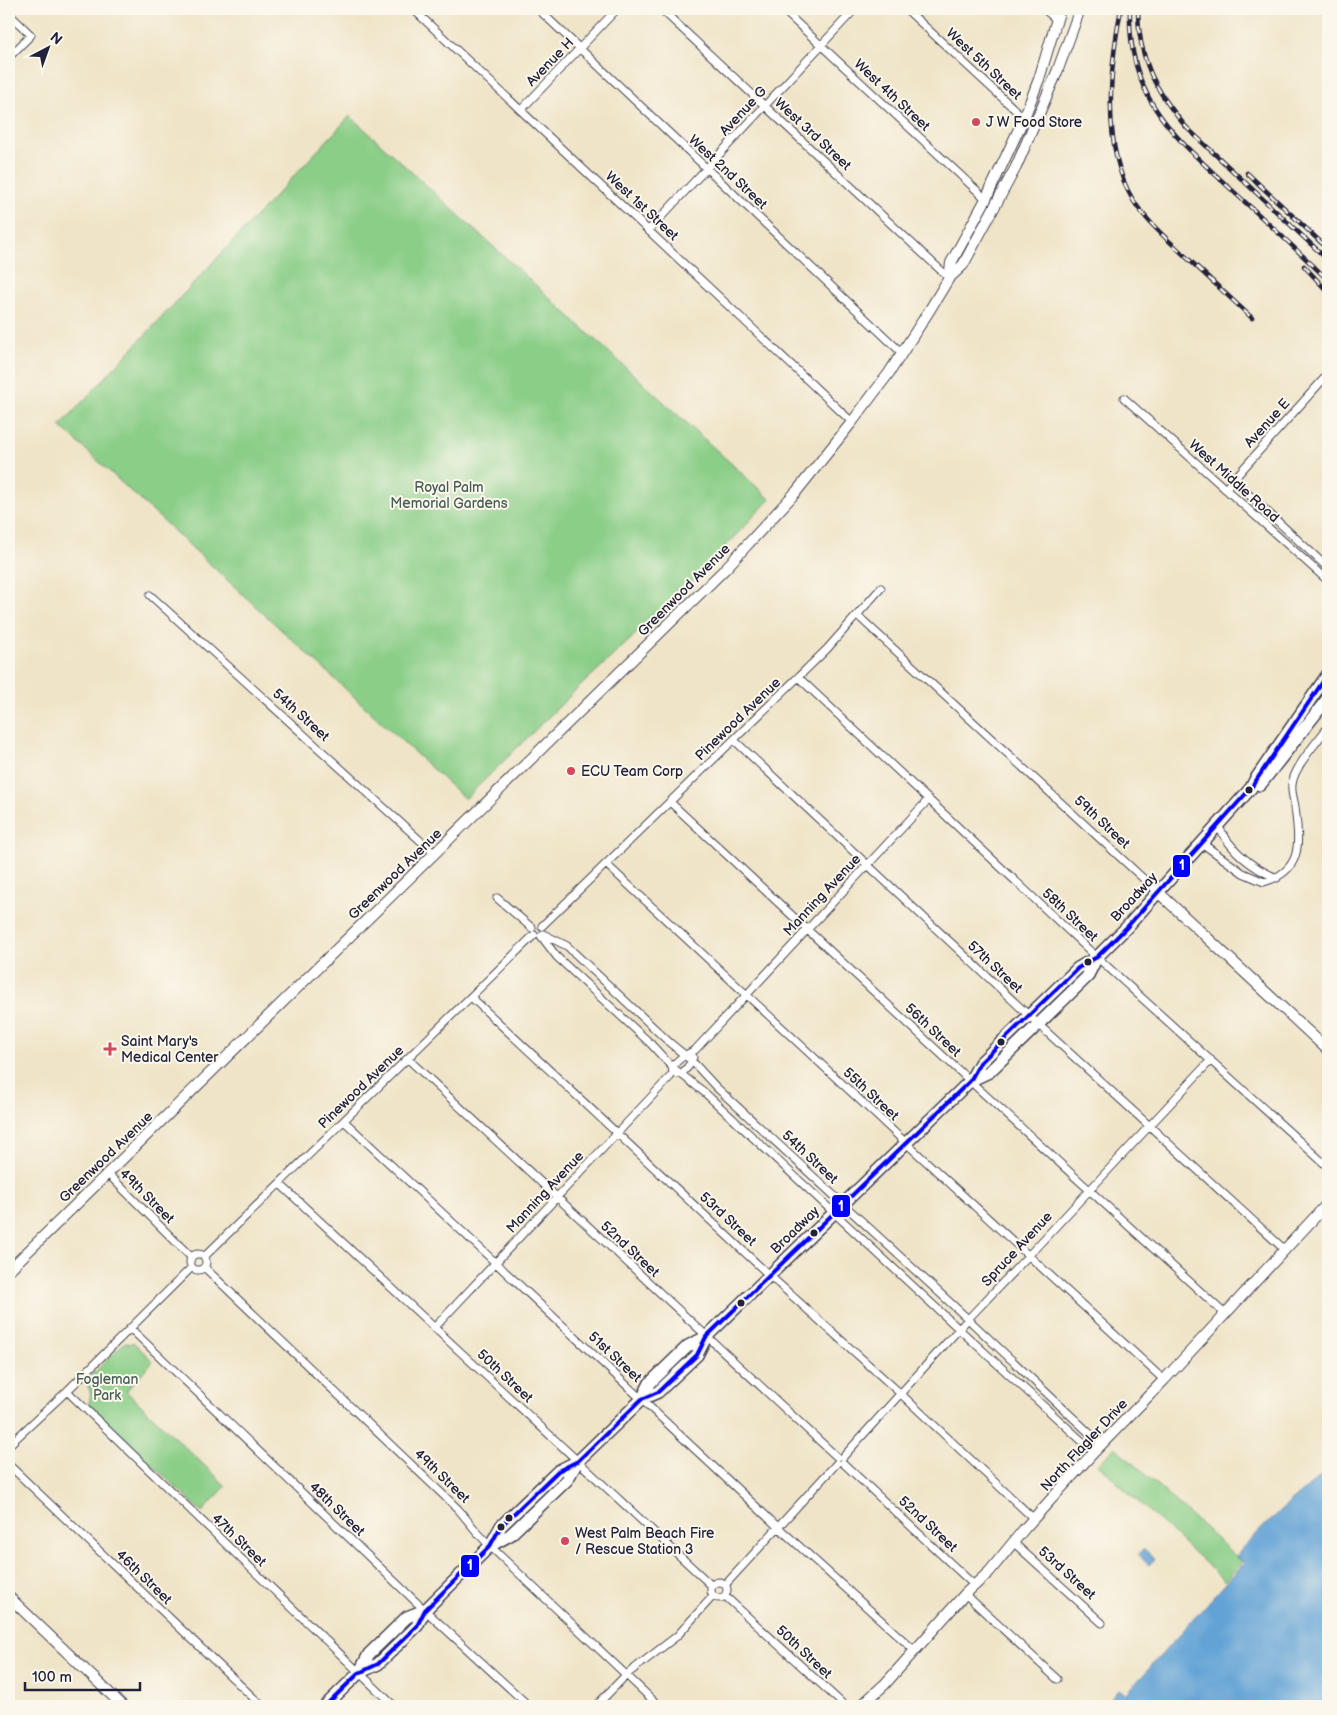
<svg xmlns="http://www.w3.org/2000/svg" width="1337" height="1715" font-family="'Balsamiq Sans',sans-serif">
<style>
.green{fill:#8ace87;stroke:#567861}
.water{fill:#62a2d5;stroke:#426288}
.lines{fill:none;stroke-linecap:round;stroke-linejoin:round}
.street-casing{stroke:#413f50;stroke-width:9}
.secondary-casing{stroke:#413f50;stroke-width:12}
.primary-casing{stroke:#413f50;stroke-width:14}
.street{stroke:#fff;stroke-width:7}
.secondary{stroke:#fff;stroke-width:10}
.primary{stroke:#fff;stroke-width:11}
.rail-casing{stroke:#22223b;stroke-width:4.5}
.rail{stroke:#fbf7ec;stroke-width:2.5;stroke-dasharray:8;stroke-linecap:butt}
.bus-1-casing{stroke:#fbf7ec;stroke-width:8}
.bus-1{stroke:#00f;stroke-width:4}
.poi-dot{fill:#d1495b;stroke:#fbf7ec;stroke-width:2}
.bus-dot{fill:#22223b;stroke:#fbf7ec;stroke-width:2}
.labels{text-anchor:middle;dominant-baseline:central;stroke-width:4;stroke-linejoin:round;paint-order:stroke}
.street-label{font-size:14px;fill:#22223b;stroke:#fbf7ec}
.poi-label{font-size:14px;fill:#22223b;stroke:#fbf7ec;text-anchor:start}
.park-label{font-size:14px;fill:#465e56;stroke:#fbf7ec}
.line-badge{stroke:#fbf7ec;stroke-width:2}
.badge-label{font-size:14px;text-anchor:middle;font-weight:bold;fill:#fff}
</style>
<rect width="100%" height="100%" fill="#fbf7ec"/>
<filter id="ink" filterUnits="userSpaceOnUse"><feTurbulence type="fractalNoise" baseFrequency=".02" numOctaves="2"/><feDisplacementMap in="SourceGraphic" scale="10" xChannelSelector="R" yChannelSelector="G"/><feConvolveMatrix kernelMatrix="1 2 1 2 8 2 1 2 1" color-interpolation-filters="sRGB"/></filter>
<filter id="wash" filterUnits="userSpaceOnUse"><feTurbulence type="fractalNoise" baseFrequency=".0096" numOctaves="4" result="noise"/><feDisplacementMap in="SourceGraphic" scale="20" xChannelSelector="R" yChannelSelector="G"/><feGaussianBlur stdDeviation="1.12" result="paint"/><feColorMatrix in="noise" values="0 0 0 0 0 0 0 0 0 0 0 0 0 0 0 0 0 1.4 0 .05"/><feComposite in="paint" operator="in"/></filter>
<g filter="url(#wash)">
<rect width="100%" height="100%" fill="#efe4c7"/>
<path class="green" d="M350 116 770 499 692 582 574 692 465 799 60 426Z
M125 1342 130 1344 133 1342 153 1361 126 1391 226 1486 202 1512 88 1404C92 1396 91 1388 85 1382Z
M1115 1447 1242 1562 1225 1581 1098 1465Z"/>
<path class="water" d="M1328 1471V1706H1104L1119 1689 1126 1694 1244 1563 1236 1556C1264 1524 1295 1497 1328 1471Z
M1144 1549 1155 1559 1149 1565 1138 1555Z"/>
</g>
<g filter="url(#ink)">
<g class="lines">
<g class="street-casing">
<path id="street" d="M413 9 852 422
M538 9 902 353
M661 9 949 278
M782 9 986 199
M906 9 1024 118
M1044 9 1057 20
M9 14 31 35 9 57
M521 110 617 9
M649 230 855 9
M1124 398 1328 581
M1233 480 1328 568
M1225 489 1328 374
M150 595 435 854
M857 615 1159 893
M798 677 1088 949 1328 1167
M734 740 1038 1024 1285 1250
M670 802 970 1081 1225 1314
M1218 826C1231 850 1252 868 1277 878
M1203 844 1243 873 1264 882C1304 870 1299 842 1295 807 1294 800 1291 792 1292 785 1293 768 1318 741 1328 727
M607 865 906 1143 1164 1380
M497 898 532 928
M542 926 827 649 881 588
M543 934 567 946 670 1043 692 1061 716 1087 968 1319 1101 1444
M541 936 557 957 650 1043 672 1067 704 1092 959 1329 1094 1452
M471 997 769 1275 901 1394 1034 1519
M408 1059 837 1457
M678 1074H681C686 1069 692 1064 693 1057
M344 1121 778 1527 914 1650
M107 1173 191 1257
M280 1184 712 1586
M190 1262a8 8 0 1 1 16 0a8 8 0 1 1-16 0Z
M205 1256 534 935
M204 1267 458 1509 477 1532 490 1546 659 1706
M435 1327 670 1077 673 1073 672 1067C680 1057 684 1056 695 1050L929 799
M130 1328 415 1601 529 1706
M67 1391 394 1706
M9 1445 67 1391 192 1267
M843 1457 968 1319 1029 1255 1211 1060
M843 1463 974 1585
M9 1465 262 1706
M1014 1543 1102 1623
M711 1590a8 8 0 1 1 16 0a8 8 0 1 1-16 0Z
M725 1585 837 1463
M965 1594 1057 1679
M725 1596 845 1706
M596 1706 626 1675 677 1636 713 1596"/>
</g>
<g class="secondary-casing">
<path id="secondary" d="M949 278 951 263 986 199 1024 118 1039 79 1060 9
M1159 893 1328 1050
M9 1270 724 570 796 492 852 422 889 373 929 311 949 278 963 265 1016 167 1057 72 1080 9
M9 1597 123 1706
M861 1706 885 1684 965 1594 989 1572 1025 1528 1094 1452 1164 1380 1328 1203"/>
</g>
<g class="primary-casing">
<path id="primary" d="M1260 785 1328 698
M970 1081 989 1072 1087 977 1097 957
M642 1399 658 1392 697 1355 706 1337 970 1081 980 1063 1078 968 1097 957 1127 927 1251 788 1255 780 1328 674
M490 1546 510 1535 567 1480 578 1461 642 1399 650 1383 688 1346 706 1337
M359 1673 378 1664 417 1626 425 1610 490 1546 501 1526 558 1471 578 1461
M325 1706 359 1673 369 1654 407 1617 425 1610"/>
</g>
<use href="#street" class="street"/>
<use href="#secondary" class="secondary"/>
<use href="#primary" class="primary"/>
<g class="rail-casing">
<path id="rail" d="M1121 9C1110 67 1101 146 1133 200 1146 221 1166 238 1185 256 1207 276 1229 297 1252 318
M1130 9C1127 99 1174 136 1234 192 1266 221 1297 250 1328 280
M1138 9C1138 58 1155 91 1187 128L1328 260
M1247 173 1328 249
M1304 266 1328 292"/>
</g>
<use href="#rail" class="rail"/>
<g class="bus-1-casing">
<path id="bus-1" d="M325 1706 359 1673 378 1664 417 1626 425 1610 490 1546 501 1526 558 1471 578 1461 642 1399 658 1392 697 1355 706 1337 970 1081 980 1063 1078 968 1097 957 1127 927 1251 788 1328 674"/>
</g>
<use href="#bus-1" class="bus-1"/>
</g>
</g>
<g class="poi-dot">
<circle cx="976" cy="122" r="5"/>
<circle cx="571" cy="771" r="5"/>
<path d="M107.5 1041.5h5v5h5v5h-5v5h-5v-5h-5v-5h5z"/>
<circle cx="565" cy="1541" r="5"/>
</g>
<g class="bus-dot">
<circle cx="1249" cy="790" r="4.5"/>
<circle cx="1088" cy="962" r="4.5"/>
<circle cx="1001" cy="1042" r="4.5"/>
<circle cx="814" cy="1233" r="4.5"/>
<circle cx="741" cy="1303" r="4.5"/>
<circle cx="509" cy="1518" r="4.5"/>
<circle cx="501" cy="1527" r="4.5"/>
</g>
<g class="labels">
<g class="street-label">
<text transform="translate(550 62) rotate(-46)">Avenue H</text>
<text transform="translate(984 64) rotate(43)">West 5th Street</text>
<text transform="translate(892 95) rotate(43)">West 4th Street</text>
<text transform="translate(743 111) rotate(-47)">Avenue G</text>
<text transform="translate(813 134) rotate(43)">West 3rd Street</text>
<text transform="translate(728 172) rotate(43)">West 2nd Street</text>
<text transform="translate(642 206) rotate(43)">West 1st Street</text>
<text transform="translate(1267 423) rotate(-48)">Avenue E</text>
<text transform="translate(1234 481) rotate(42)">West Middle Road</text>
<text transform="translate(684 590) rotate(-45)">Greenwood Avenue</text>
<text transform="translate(301 715) rotate(42)">54th Street</text>
<text transform="translate(738 719) rotate(-44)">Pinewood Avenue</text>
<text transform="translate(1102 822) rotate(43)">59th Street</text>
<text transform="translate(395 874) rotate(-44)">Greenwood Avenue</text>
<text transform="translate(822 895) rotate(-47)">Manning Avenue</text>
<text transform="translate(1134 897) rotate(-47)">Broadway</text>
<text transform="translate(1070 915) rotate(43)">58th Street</text>
<text transform="translate(995 967) rotate(43)">57th Street</text>
<text transform="translate(933 1030) rotate(43)">56th Street</text>
<text transform="translate(361 1087) rotate(-44)">Pinewood Avenue</text>
<text transform="translate(871 1094) rotate(43)">55th Street</text>
<text transform="translate(106 1157) rotate(-44)">Greenwood Avenue</text>
<text transform="translate(810 1157) rotate(43)">54th Street</text>
<text transform="translate(545 1192) rotate(-47)">Manning Avenue</text>
<text transform="translate(147 1196) rotate(45)">49th Street</text>
<text transform="translate(728 1219) rotate(43)">53rd Street</text>
<text transform="translate(795 1230) rotate(-44)">Broadway</text>
<text transform="translate(630 1249) rotate(43)">52nd Street</text>
<text transform="translate(1017 1249) rotate(-47)">Spruce Avenue</text>
<text transform="translate(615 1357) rotate(43)">51st Street</text>
<text transform="translate(505 1376) rotate(43)">50th Street</text>
<text transform="translate(1084 1445) rotate(-47)">North Flagler Drive</text>
<text transform="translate(442 1476) rotate(44)">49th Street</text>
<text transform="translate(337 1509) rotate(44)">48th Street</text>
<text transform="translate(928 1524) rotate(43)">52nd Street</text>
<text transform="translate(239 1540) rotate(44)">47th Street</text>
<text transform="translate(1067 1573) rotate(42)">53rd Street</text>
<text transform="translate(144 1577) rotate(44)">46th Street</text>
<text transform="translate(804 1652) rotate(43)">50th Street</text>
</g>
<g class="poi-label">
<text x="986" y="122">J W Food Store</text>
<text x="581" y="771">ECU Team Corp</text>
<text x="121" y="1041">Saint Mary's<tspan x="121" dy="16">Medical Center</tspan></text>
<text x="575" y="1533">West Palm Beach Fire<tspan x="575" dy="16">/ Rescue Station 3</tspan></text>
</g>
<g class="park-label">
<text x="449" y="487">Royal Palm<tspan x="449" dy="16">Memorial Gardens</tspan></text>
<text x="107" y="1379">Fogleman<tspan x="107" dy="16">Park</tspan></text>
</g>
</g>
<g class="line-badge">
<rect x="1172" y="854" width="19" height="24" rx="5" fill="#00f"/>
<rect x="831" y="1194" width="20" height="24" rx="5" fill="#00f"/>
<rect x="460" y="1554" width="20" height="24" rx="5" fill="#00f"/>
</g>
<g class="badge-label">
<text x="1182" y="870">1</text>
<text x="841" y="1211">1</text>
<text x="470" y="1570">1</text>
</g>
<rect width="1337" height="1715" fill="none" stroke="#fbf7ec" stroke-width="30"/>
<g transform="translate(48 48) rotate(41)" stroke="#fbf7ec" stroke-width="4" paint-order="stroke">
<path d="M0-4L9 19L0 12L-9 19Z" fill="#22223b"/>
<text y="-8" font-size="14" font-weight="bold" text-anchor="middle" fill="#22223b">N</text>
</g>
<path d="M25 1682v8h115v-8" fill="none" stroke="#22223b" stroke-width="2.5"/>
<text x="32" y="1682" font-size="15" fill="#22223b" stroke="#fbf7ec" stroke-width="4" paint-order="stroke">100 m</text>
</svg>
